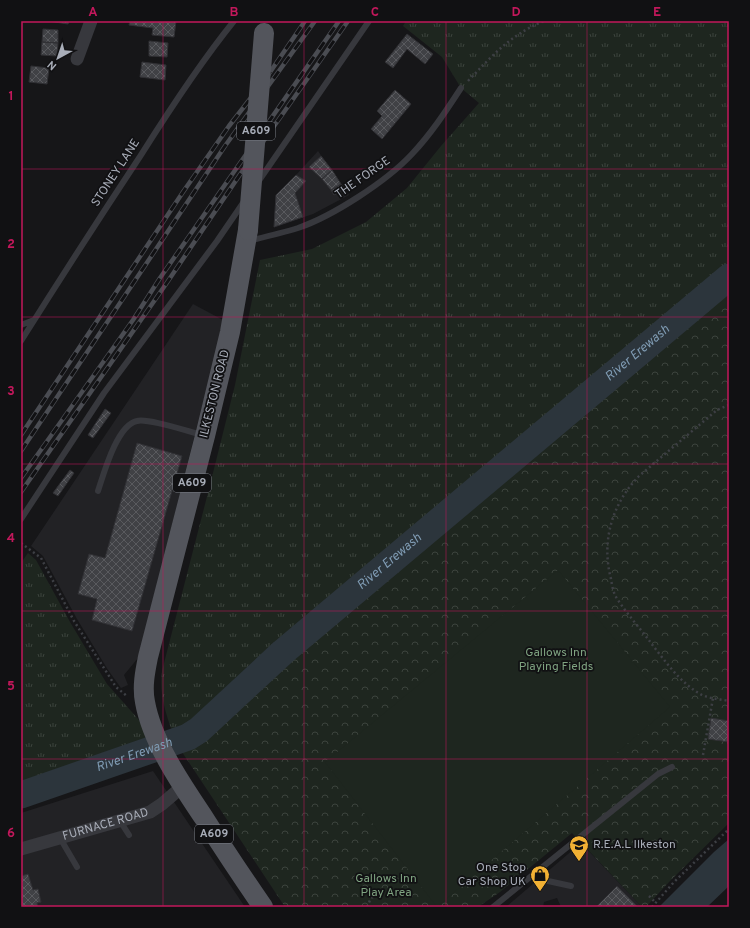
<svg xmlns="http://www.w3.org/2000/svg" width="750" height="928" font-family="Overpass,sans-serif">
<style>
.built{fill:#222225}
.grass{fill:url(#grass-tufts)}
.park{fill:url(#park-crowns)}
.pitch{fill:#1e261f}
.water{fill:#2c353c}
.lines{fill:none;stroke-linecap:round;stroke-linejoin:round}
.river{stroke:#2c353c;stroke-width:27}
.building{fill:url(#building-cross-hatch);stroke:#303034}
.path{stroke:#3d3f44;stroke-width:2.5;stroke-dasharray:2 3;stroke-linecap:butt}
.service{stroke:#37383d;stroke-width:6}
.minor{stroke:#37383d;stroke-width:13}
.primary{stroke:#53555c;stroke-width:20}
.rail-casing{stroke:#4a4c52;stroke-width:4.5}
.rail{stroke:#111113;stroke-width:3;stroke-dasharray:9;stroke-linecap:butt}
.primary-bridge{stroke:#53555c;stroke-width:20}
.grid{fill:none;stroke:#c2185b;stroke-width:1;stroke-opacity:0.55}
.labels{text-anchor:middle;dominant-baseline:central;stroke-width:3.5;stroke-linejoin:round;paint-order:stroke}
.shield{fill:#111113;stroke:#7b7e86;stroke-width:1}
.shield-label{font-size:11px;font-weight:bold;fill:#a8adb8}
.street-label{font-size:12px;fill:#a8adb8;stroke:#111113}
.park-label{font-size:12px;fill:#7fa381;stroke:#111113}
.poi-label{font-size:12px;fill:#a8adb8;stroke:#111113;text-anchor:start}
.water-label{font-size:13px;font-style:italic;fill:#7f9bb3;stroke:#111113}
.neatline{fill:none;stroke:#c2185b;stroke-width:1.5}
.grid-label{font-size:13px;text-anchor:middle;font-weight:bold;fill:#c2185b}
</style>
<defs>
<pattern id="grass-tufts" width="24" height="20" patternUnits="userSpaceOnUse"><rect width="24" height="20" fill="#1e261f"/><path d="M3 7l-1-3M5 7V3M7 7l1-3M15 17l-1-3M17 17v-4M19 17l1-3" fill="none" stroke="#3c433d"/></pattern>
<pattern id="park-crowns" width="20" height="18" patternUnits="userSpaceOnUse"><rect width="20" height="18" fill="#1e261f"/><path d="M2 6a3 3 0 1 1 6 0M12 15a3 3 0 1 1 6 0" fill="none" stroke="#3c433d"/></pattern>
<pattern id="building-cross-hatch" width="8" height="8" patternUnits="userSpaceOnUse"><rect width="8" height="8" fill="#404145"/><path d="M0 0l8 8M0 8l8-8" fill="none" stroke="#595a5e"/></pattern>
</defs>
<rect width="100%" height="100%" fill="#161618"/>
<path class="built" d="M318 151 349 195 313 214 274 227 276 195 296 175Z
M193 304 223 320 217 348 138 658 124 675 128 685 121 688 108 670 77 619 43 556 31 546Z
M153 771 245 907H21V813Z
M581 843 642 907H561L557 898 544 902 543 907H506Z"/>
<path class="grass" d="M406 21H729V262L653 325 608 369 416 528 272 650 203 714 184 727 172 731C165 711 159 692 162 671L210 485 235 385 260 260 312 249 366 222 407 188 441 146 479 103 461 88 442 57 403 26Z
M28 553 36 560 70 622 107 684 139 720 148 737 129 744 21 787V563Z"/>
<path class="park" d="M729 285V823L670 881 646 907H642L572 833 500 892 478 907H285L182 752 210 736 229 719 285 663Z"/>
<path class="pitch" d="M558 570 670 707 437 907 325 762Z"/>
<path class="water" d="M729 839V886L707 907H659L714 852Z"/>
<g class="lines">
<path class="river" id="s1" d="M21 795 188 737 199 730 283 652 729 277"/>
</g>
<path class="building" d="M48 21H69L68 24Z
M130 21H176L174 37 152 35 153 28 129 25Z
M43 29 58 30V43L42 42Z
M407 34 433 54 425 64 407 49 393 68 385 62Z
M149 41 168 43 167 57 149 56Z
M42 42 58 43 57 56 41 55Z
M142 62 166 65 165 80 140 77Z
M31 66 49 68 47 84 29 82Z
M395 90 411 104 382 139 371 129 382 116 377 111Z
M321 156 332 170 322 179 309 167Z
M332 170 341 184 331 190 322 179Z
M296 175 306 181 295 193 303 217 274 227 276 195Z
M341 184 345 189 334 195 331 190Z
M105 409 111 413 93 438 88 435Z
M137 443 182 456 132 631 92 620 97 599 78 594 89 554 105 558Z
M70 470 74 473 58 496 53 493Z
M711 718 729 721V742L708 739Z
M28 874 33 890 38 889 41 902 37 903 38 907H21V876Z
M617 886 638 907H598L597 906Z"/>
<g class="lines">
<path class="path" d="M468 81C493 55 510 35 544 21
M729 405 717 410 639 476C612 504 601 541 611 579 612 585 613 592 616 597 626 613 640 628 651 643 665 661 681 684 702 695 711 699 720 699 729 701
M21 543 41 558 74 621 116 687 128 697
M703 755 713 698
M649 896 656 903
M367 907 371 898 375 896
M652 907 674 882 729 829"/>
<path class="service" d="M258 182 369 21
M248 241C265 237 282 233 298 228 333 216 387 181 412 154 431 134 446 111 461 88
M21 325 34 320
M21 341C60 279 100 217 141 155 170 109 200 63 234 21
M98 491C104 473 117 425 137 421 148 418 190 432 203 435
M21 519 104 393 217 241 243 203
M120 821 129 835
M60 838 77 867
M536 873 548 881 571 886
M493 907 658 774 672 767"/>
<g class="minor">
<path d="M77 59 91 21"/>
<path id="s2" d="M21 849 150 812 162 804 183 786"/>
</g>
<path class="primary" d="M248 230 230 332 205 436 148 657C145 672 142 687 145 702 152 742 182 785 204 818 223 848 243 878 263 907"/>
<g class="rail-casing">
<path id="rail" d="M21 435 183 192 229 126 264 81 305 21
M21 451 225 146 315 21
M21 478 133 320 160 278 339 21
M21 492 166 284 239 176 348 21"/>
</g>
<use href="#rail" class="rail"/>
<path class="primary-bridge" d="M248 230 264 33"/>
</g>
<path class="grid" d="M163 21V907M304 21V907M446 21V907M587 21V907M21 169H729M21 317H729M21 464H729M21 611H729M21 759H729"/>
<defs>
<g id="school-pin" transform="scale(1)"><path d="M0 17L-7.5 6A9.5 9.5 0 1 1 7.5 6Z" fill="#f2b134" stroke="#111113"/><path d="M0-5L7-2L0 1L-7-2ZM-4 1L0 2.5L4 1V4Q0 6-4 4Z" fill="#111"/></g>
<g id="shop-pin" transform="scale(1)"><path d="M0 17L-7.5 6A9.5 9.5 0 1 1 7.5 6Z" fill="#f2b134" stroke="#111113"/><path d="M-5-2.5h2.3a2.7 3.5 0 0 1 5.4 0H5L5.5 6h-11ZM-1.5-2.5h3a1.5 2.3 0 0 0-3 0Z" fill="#111"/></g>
</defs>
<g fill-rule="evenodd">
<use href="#school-pin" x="579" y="845"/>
<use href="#shop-pin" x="540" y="875"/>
</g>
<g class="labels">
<g class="shield">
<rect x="237" y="122" width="38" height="18" rx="3"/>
<rect x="173" y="474" width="38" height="18" rx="3"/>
<rect x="195" y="825" width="38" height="18" rx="3"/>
</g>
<g class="shield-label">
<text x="256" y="131">A609</text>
<text x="192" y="483">A609</text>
<text x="214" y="834">A609</text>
</g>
<g class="street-label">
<text transform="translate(116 173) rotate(-57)">STONEY LANE</text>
<text transform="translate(363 178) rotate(-35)">THE FORGE</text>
<text transform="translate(215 394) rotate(-76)">ILKESTON ROAD</text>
<text stroke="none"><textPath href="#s2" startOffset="88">FURNACE ROAD</textPath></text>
</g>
<g class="park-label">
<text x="556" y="653">Gallows Inn<tspan x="556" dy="14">Playing Fields</tspan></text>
<text x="386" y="879">Gallows Inn<tspan x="386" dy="14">Play Area</tspan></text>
</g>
<g class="poi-label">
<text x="593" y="845">R.E.A.L Ilkeston</text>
<text x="526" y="868" text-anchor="end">One Stop<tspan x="526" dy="14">Car Shop UK</tspan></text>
</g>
<g class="water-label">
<text stroke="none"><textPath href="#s1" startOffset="768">River Erewash</textPath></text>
<text stroke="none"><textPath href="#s1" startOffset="444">River Erewash</textPath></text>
<text stroke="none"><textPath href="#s1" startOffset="120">River Erewash</textPath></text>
</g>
</g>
<rect width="750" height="928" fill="none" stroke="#111113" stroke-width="44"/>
<g transform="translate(58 58) rotate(220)" stroke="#111113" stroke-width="3" paint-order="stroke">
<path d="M0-3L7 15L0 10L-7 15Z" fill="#a8adb8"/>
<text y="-6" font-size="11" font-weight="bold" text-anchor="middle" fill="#a8adb8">N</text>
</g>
<rect x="22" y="22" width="706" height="884" class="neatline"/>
<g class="grid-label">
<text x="93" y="16">A</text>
<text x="234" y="16">B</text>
<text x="375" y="16">C</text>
<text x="516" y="16">D</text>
<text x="657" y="16">E</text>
<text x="11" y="100">1</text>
<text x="11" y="248">2</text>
<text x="11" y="395">3</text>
<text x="11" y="542">4</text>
<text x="11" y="690">5</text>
<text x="11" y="837">6</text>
</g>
</svg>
